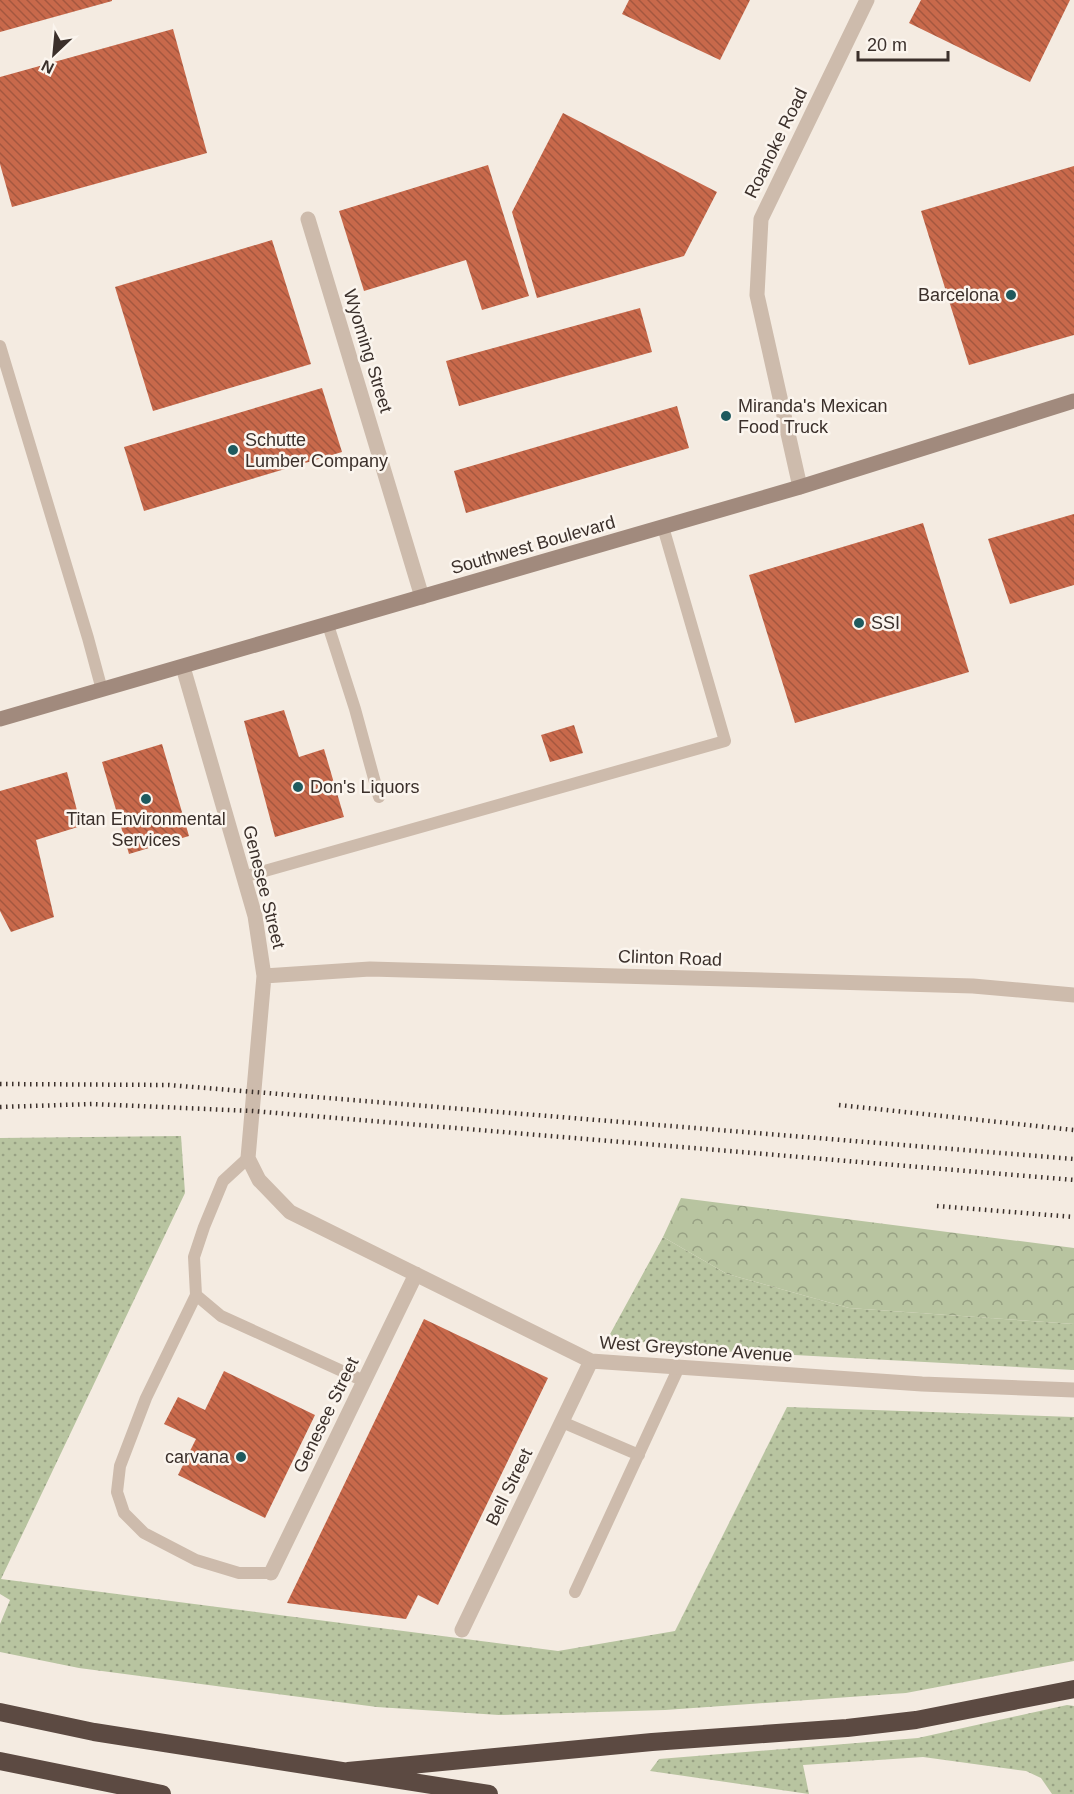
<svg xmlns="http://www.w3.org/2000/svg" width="1074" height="1794" font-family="Arial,sans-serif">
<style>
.grass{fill:url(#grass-dots)}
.forest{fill:url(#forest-crowns)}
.building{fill:url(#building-back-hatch)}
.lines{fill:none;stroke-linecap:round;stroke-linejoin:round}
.service{stroke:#cdbbac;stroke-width:12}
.minor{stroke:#cdbbac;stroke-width:15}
.secondary{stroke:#a18a7d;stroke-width:15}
.motorway{stroke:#5c4a42;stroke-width:18}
.rail{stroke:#3b302b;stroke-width:4.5;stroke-dasharray:1.5 4.5;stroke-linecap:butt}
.poi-dot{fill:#1f5a5e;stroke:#fbf5ee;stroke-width:2}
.labels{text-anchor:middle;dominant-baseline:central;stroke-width:5;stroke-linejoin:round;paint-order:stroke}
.street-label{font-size:18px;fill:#3b302b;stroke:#fbf5ee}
.poi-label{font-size:18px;fill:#3b302b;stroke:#fbf5ee;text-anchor:start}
</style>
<defs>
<pattern id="grass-dots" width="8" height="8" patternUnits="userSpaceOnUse" patternTransform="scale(1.5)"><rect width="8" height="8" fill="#b8c4a0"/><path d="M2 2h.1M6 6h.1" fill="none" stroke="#97a083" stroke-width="1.8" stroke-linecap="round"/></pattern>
<pattern id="forest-crowns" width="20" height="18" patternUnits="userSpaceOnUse" patternTransform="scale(1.5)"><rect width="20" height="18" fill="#b8c4a0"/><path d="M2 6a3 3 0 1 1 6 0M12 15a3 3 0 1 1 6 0" fill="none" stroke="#97a083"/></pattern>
<pattern id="building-back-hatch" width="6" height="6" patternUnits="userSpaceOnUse" patternTransform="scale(1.5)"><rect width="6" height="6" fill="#c8694b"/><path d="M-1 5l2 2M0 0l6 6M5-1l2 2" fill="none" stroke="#a4573f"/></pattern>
</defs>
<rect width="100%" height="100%" fill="#f4ebe1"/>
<path class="grass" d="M181 1136 185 1193 1 1579 558 1651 675 1631 787 1407 1074 1417V1661L906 1693 665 1710 499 1715 377 1707 79 1668 0 1652V1624L10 1600 0 1594V1138Z
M663 1237 727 1274 849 1308 1074 1324V1370L681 1349 609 1336Z
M1067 1705 1074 1706V1794H1052L1041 1778 1026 1771 923 1757 803 1765 809 1794 650 1771 659 1759 918 1738Z"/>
<path class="forest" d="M681 1198 1074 1248V1324L849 1308 727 1274 663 1237Z"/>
<path class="building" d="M0 0H112V1L0 32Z
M629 0H750L720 60 622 14Z
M921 0H1070L1030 82 909 23Z
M173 29 207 153 12 207 0 164V77Z
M563 113 717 192 684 256 537 298 512 212Z
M488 165 529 296 482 310 466 260 364 291 339 211Z
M1074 166V335L969 365 921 211Z
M272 240 311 364 153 411 115 287Z
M640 308 652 352 459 406 446 361Z
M322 388 342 452 144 511 124 447Z
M677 406 689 448 466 513 454 471Z
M1074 514V585L1010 604 988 539Z
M923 523 969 672 795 723 749 575Z
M284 710 299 757 324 749 344 817 275 837 244 721Z
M574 725 583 753 550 762 541 735Z
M162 744 189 836 129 854 102 762Z
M67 772 81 826 36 840 54 917 11 932 0 911V791Z
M424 1319 548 1378 438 1605 418 1595 406 1619 287 1603Z
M224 1371 315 1415 265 1518 178 1475 196 1439 164 1424 178 1397 205 1410Z"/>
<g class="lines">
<path class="service" d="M0 346 88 638 102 690
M328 625 355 709 379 797
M243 877 725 741 663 527
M248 1158 223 1181 204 1227 194 1257 196 1295 221 1316 364 1381
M196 1295 146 1398 120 1466 117 1492 124 1513 144 1533 196 1560 239 1573H271
M562 1422 639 1455
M575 1592 679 1367"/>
<path class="minor" d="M308 219 422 597
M800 487 757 295 761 219 867 0
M183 667 255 916 264 976 248 1158 259 1180 290 1212 591 1361 922 1384 1074 1390
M264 976 370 969 973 986 1074 995
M271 1573 416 1274
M462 1630 591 1361"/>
<path class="secondary" d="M0 719 800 487 1074 401"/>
<path class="motorway" d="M0 1712 94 1732 489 1794
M0 1761 162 1794
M348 1771 652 1742 847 1728 916 1720 1074 1689"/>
<path class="rail" d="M0 1084 169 1085 1074 1159
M839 1105 1074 1130
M0 1107 92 1104 253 1111 1074 1180
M937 1206 1074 1217"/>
</g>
<g class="poi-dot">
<circle cx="1011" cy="295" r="6"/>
<circle cx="726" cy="416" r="6"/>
<circle cx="233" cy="450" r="6"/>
<circle cx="859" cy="623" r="6"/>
<circle cx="298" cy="787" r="6"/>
<circle cx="146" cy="799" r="6"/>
<circle cx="241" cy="1457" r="6"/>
</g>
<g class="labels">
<g class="street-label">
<text transform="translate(776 143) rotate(-64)">Roanoke Road</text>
<text transform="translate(368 351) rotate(73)">Wyoming Street</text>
<text transform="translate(533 545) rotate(-16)">Southwest Boulevard</text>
<text transform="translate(264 887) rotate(76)">Genesee Street</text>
<text transform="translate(670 958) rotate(2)">Clinton Road</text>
<text transform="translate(696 1349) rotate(4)">West Greystone Avenue</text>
<text transform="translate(326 1415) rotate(-64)">Genesee Street</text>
<text transform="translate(509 1487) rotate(-64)">Bell Street</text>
</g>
<g class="poi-label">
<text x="999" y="295" text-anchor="end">Barcelona</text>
<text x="738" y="406">Miranda's Mexican<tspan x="738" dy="21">Food Truck</tspan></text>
<text x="245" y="440">Schutte<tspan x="245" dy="21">Lumber Company</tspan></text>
<text x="871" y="623">SSI</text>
<text x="310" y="787">Don's Liquors</text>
<text x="146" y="819" text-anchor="middle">Titan Environmental<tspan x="146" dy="21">Services</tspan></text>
<text x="229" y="1457" text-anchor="end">carvana</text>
</g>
</g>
<g transform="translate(54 54) rotate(206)" stroke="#fbf5ee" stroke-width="4.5" paint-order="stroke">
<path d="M0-4.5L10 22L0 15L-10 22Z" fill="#3b302b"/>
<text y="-9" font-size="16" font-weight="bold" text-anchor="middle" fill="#3b302b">N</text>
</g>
<path d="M858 51v9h90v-9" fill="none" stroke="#3b302b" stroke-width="3"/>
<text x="867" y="51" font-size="18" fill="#3b302b" stroke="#fbf5ee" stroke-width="4.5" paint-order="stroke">20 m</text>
</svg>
